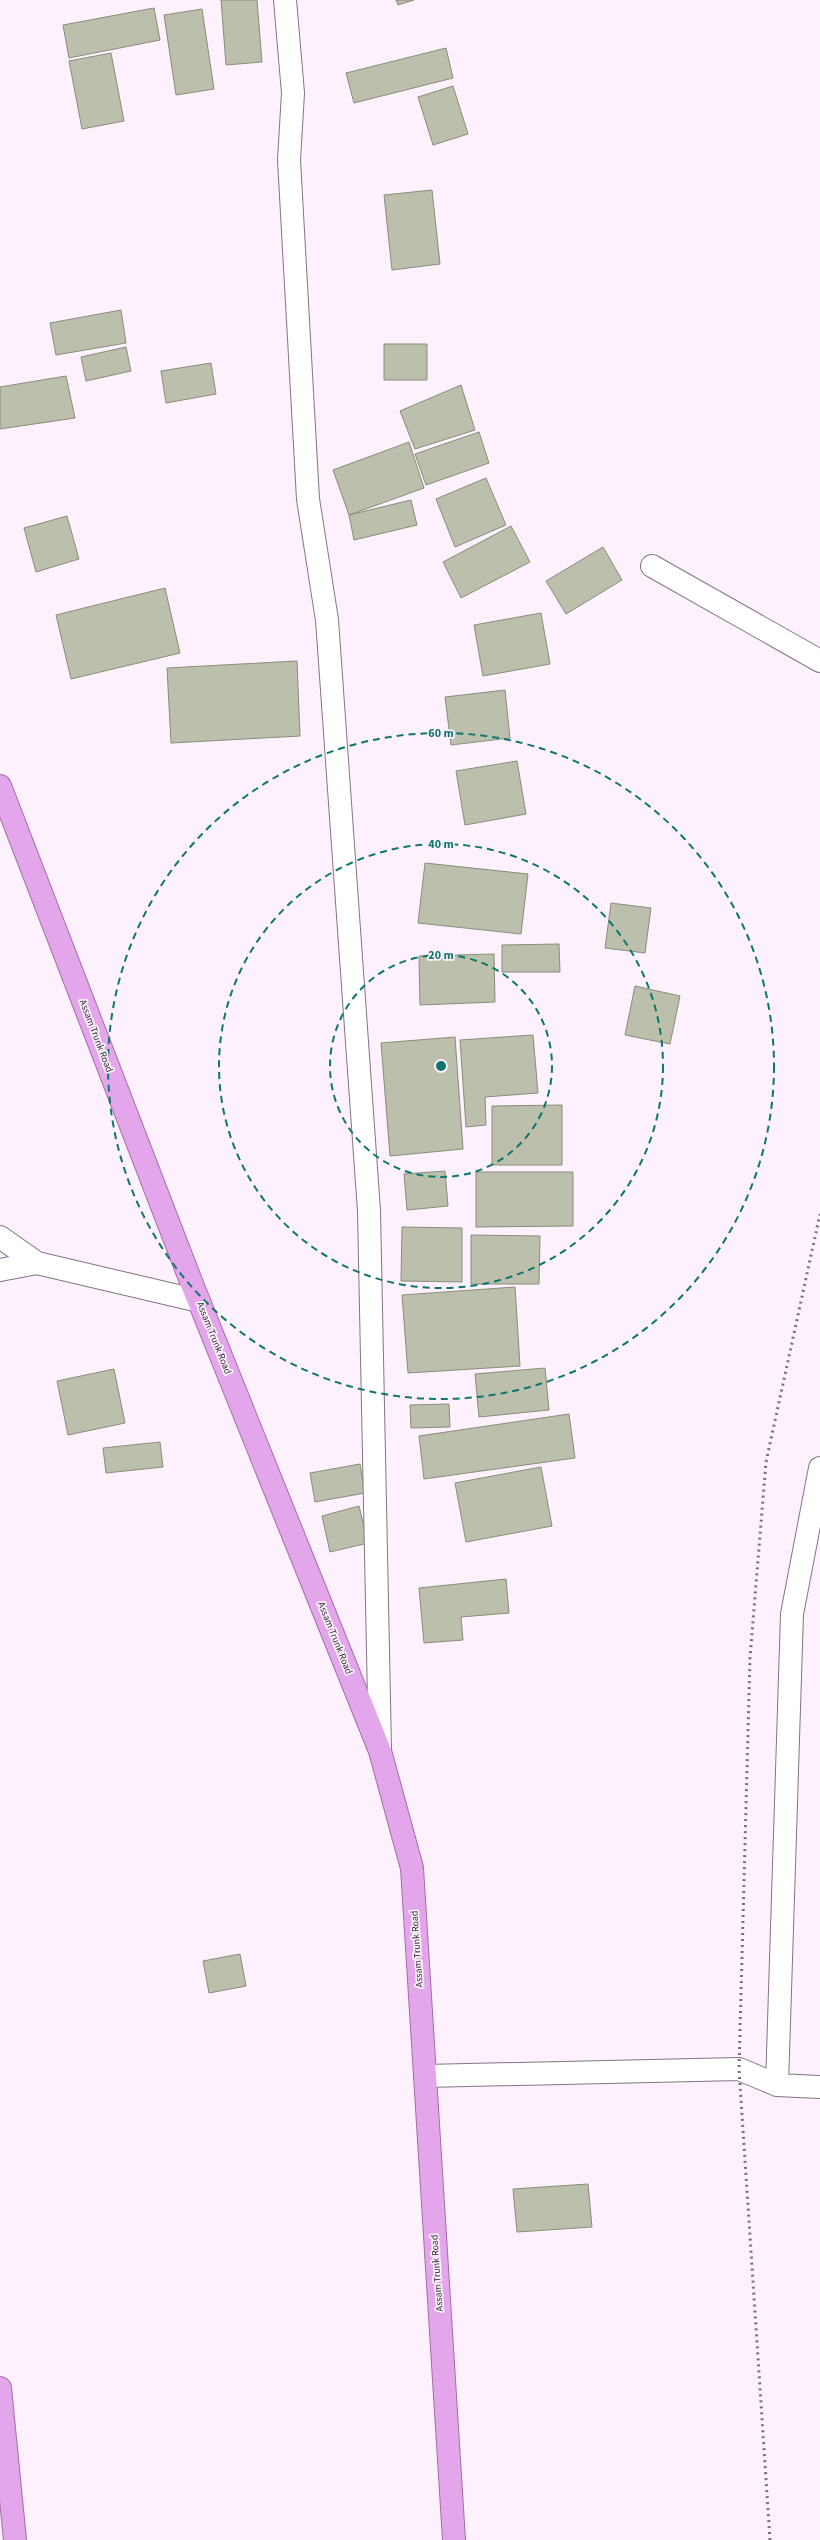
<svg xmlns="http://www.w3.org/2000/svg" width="820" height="2540" font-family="'Source Sans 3',sans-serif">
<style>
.building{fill:#bcbfac;stroke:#8a8c7a}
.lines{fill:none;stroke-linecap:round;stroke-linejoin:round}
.minor-casing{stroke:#837684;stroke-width:24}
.tertiary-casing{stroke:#837684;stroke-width:24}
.trunk-casing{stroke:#a26da7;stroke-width:24}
.minor{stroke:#fff;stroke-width:22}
.tertiary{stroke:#fff;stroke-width:22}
.trunk{stroke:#e4a6ea;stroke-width:22}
.rail{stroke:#787078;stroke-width:3;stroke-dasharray:2 4;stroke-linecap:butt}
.ring{fill:none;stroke:#0f766e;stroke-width:2;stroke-dasharray:7 5}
.labels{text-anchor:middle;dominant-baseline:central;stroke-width:3.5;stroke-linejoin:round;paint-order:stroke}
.street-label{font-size:10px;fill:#332d33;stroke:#fdf1fd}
.centre{fill:#0f766e;stroke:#fdf1fd;stroke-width:2}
.ring-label{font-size:12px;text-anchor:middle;font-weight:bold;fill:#0f766e;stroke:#fdf1fd;stroke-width:3.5;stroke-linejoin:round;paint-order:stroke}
</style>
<rect width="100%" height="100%" fill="#fdf1fd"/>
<path class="building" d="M221 0H257L262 62 226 65Z
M396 0H414L398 5Z
M154 8 160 40 69 58 63 25Z
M202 9 214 89 176 95 164 15Z
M446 48 453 78 354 103 346 73Z
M111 53 124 121 82 129 69 61Z
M453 86 468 134 433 145 418 97Z
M432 190 440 264 392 270 384 195Z
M121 310 126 343 56 355 50 323Z
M384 344H427V380H384Z
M126 347 131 371 86 381 81 357Z
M211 363 216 394 166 403 161 371Z
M66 376 75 418 0 429V387Z
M461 385 475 430 415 449 400 411Z
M479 432 489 463 426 485 415 454Z
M409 442 424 488 349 515 333 470Z
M486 478 506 525 455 547 436 499Z
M411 500 417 525 354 540 349 515Z
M67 516 79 559 36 572 24 528Z
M511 526 530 562 461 598 443 562Z
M603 547 622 580 566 614 546 581Z
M165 588 180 653 71 679 56 615Z
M541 613 550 664 483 676 474 625Z
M297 661 300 736 171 743 167 668Z
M505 690 510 738 451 745 445 697Z
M517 761 526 814 465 825 456 771Z
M425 863 528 874 521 934 418 923Z
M611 903 651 908 645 953 605 948Z
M559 944 560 972H502V945Z
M494 954 495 1002 420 1005 419 956Z
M635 986 680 996 670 1044 625 1035Z
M533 1035 538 1093 485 1097 486 1125 466 1127 460 1040Z
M455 1037 463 1149 390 1156 381 1043Z
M562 1105V1165H492V1106Z
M445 1171 448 1206 407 1210 404 1174Z
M476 1172H573V1226L476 1227Z
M402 1227 462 1228V1282L401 1281Z
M471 1235 540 1236 539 1284H471Z
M515 1287 520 1366 408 1373 402 1295Z
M545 1368 549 1410 479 1417 475 1374Z
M114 1369 125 1423 68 1435 57 1381Z
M449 1404 450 1427 411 1428 410 1405Z
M569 1414 575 1458 424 1479 419 1436Z
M160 1442 163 1467 106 1473 103 1448Z
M360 1464 365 1493 315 1502 310 1473Z
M541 1467 552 1526 466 1542 455 1483Z
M359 1506 368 1543 330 1552 322 1516Z
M506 1579 509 1613 461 1617 463 1640 424 1643 419 1588Z
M240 1954 246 1986 209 1993 203 1961Z
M588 2184 592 2227 517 2232 513 2189Z"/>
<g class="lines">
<g class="minor-casing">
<path id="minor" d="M285 0 293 93 289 160 308 499 327 620 369 1211 380 1749
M652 566 820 661
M425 2076 739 2069 777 2085 820 2087
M777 2085 792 1614 820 1468"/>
</g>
<g class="tertiary-casing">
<path id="tertiary" d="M0 1237 37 1263 199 1301
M0 1270 37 1263"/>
</g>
<g class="trunk-casing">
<path id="trunk" d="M0 786 192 1284 380 1751 412 1868 454 2540
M0 2388 15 2540"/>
</g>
<use href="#minor" class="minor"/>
<use href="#tertiary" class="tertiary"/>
<use href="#trunk" class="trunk"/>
<path class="rail" d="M770 2540 739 2069 750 1658 766 1462 820 1214"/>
</g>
<g class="ring">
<circle cx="441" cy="1066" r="111"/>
<circle cx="441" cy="1066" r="222"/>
<circle cx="441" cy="1066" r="333"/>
</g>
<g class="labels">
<g class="street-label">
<text transform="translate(96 1036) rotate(69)">Assam Trunk Road</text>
<text transform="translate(214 1338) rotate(68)">Assam Trunk Road</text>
<text transform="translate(335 1638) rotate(68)">Assam Trunk Road</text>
<text transform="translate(417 1949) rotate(-94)">Assam Trunk Road</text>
<text transform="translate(437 2273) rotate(-94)">Assam Trunk Road</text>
</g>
</g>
<circle cx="441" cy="1066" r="6" class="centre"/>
<g class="ring-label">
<text x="441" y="737">60 m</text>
<text x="441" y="848">40 m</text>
<text x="441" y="959">20 m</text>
</g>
</svg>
